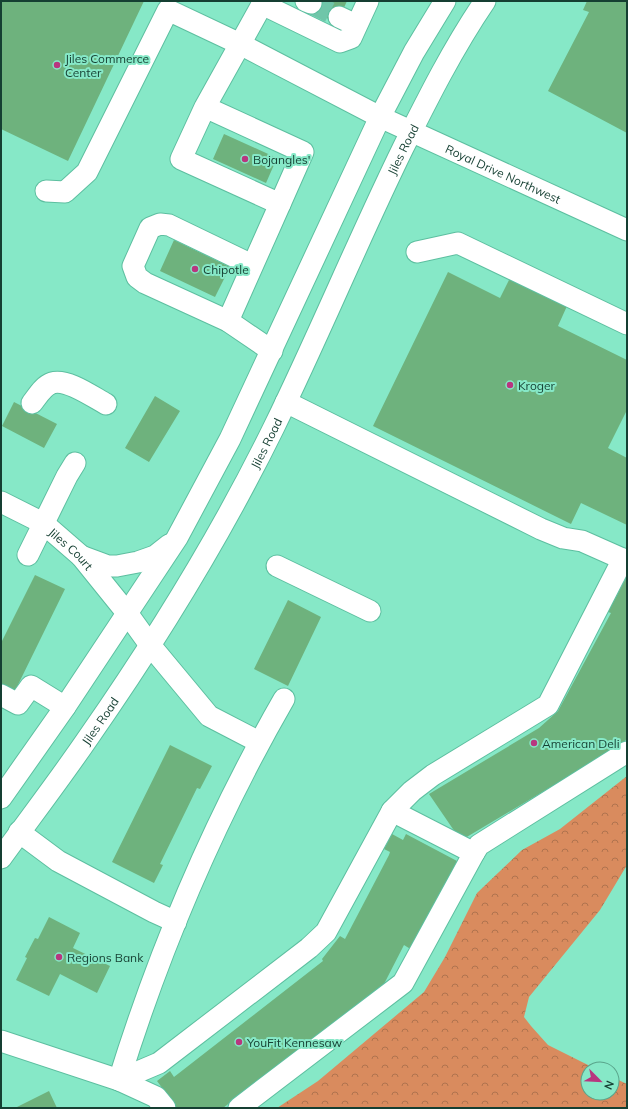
<svg xmlns="http://www.w3.org/2000/svg" width="628" height="1109" font-family="Mulish,sans-serif">
<style>
.forest{fill:url(#forest-crowns)}
.building{fill:#6eb27d}
.lines{fill:none;stroke-linecap:round;stroke-linejoin:round}
.minor-tunnel{stroke:#6fc6a9;stroke-width:21;stroke-dasharray:21 10;stroke-linecap:butt}
.minor-casing{stroke:#5dbfa0;stroke-width:23}
.minor{stroke:#fff;stroke-width:21}
.poi-dot{fill:#b8367f;stroke:#86e8c7;stroke-width:1.5}
.labels{text-anchor:middle;dominant-baseline:central;stroke-width:4;stroke-linejoin:round;paint-order:stroke}
.poi-label{font-size:12px;fill:#153f32;stroke:#86e8c7;text-anchor:start}
.street-label{font-size:12px;fill:#153f32;stroke:#86e8c7}
</style>
<defs>
<pattern id="forest-crowns" width="20" height="18" patternUnits="userSpaceOnUse"><rect width="20" height="18" fill="#d98b5e"/><path d="M2 6a3 3 0 1 1 6 0M12 15a3 3 0 1 1 6 0" fill="none" stroke="#af734e"/></pattern>
</defs>
<rect width="100%" height="100%" fill="#86e8c7"/>
<path class="forest" d="M627 776V865L600 910 529 997 524 1017 531 1026 548 1045 596 1069H588V1093H612V1077L627 1084V1108H277L318 1081 424 992 445 957 477 893 522 850 560 829Z"/>
<path class="building" d="M1 1H144L68 161 1 129Z
M312 1H347L337 23 308 9Z
M587 1H627V133L548 91 589 12 583 10Z
M224 134 277 158 266 183 213 159Z
M174 240 230 267 215 297 160 271Z
M448 272 500 298 510 278 567 306 558 326 627 360V410L608 448 627 458V525L581 503 571 524 373 426Z
M155 396 180 411 149 462 125 448Z
M14 402 57 424 44 448 2 426Z
M35 575 65 589 13 695 1 689V643Z
M626 578 627 579V738L623 744 465 838 455 832 429 794 539 728 558 711 611 613 608 612Z
M288 600 321 617 288 686 254 669Z
M170 745 212 766 200 789 197 788 160 864 163 865 154 883 112 862Z
M392 834 403 840 406 834 457 861 412 950 404 945 384 984 223 1108H177L157 1081 170 1071 174 1077 323 961 322 959 340 936 345 939 389 855 390 852 384 849Z
M49 917 80 933 73 948 110 966 97 993 60 974 49 996 16 980 27 958 25 957 35 938 38 939Z
M49 1091 57 1108H15Z"/>
<g class="lines">
<path class="minor-tunnel" d="M311 3 339 17"/>
<g class="minor-casing">
<g id="minor">
<path d="M306 1 311 3"/>
<path d="M262 4 340 42 351 38 368 1"/>
<path d="M339 17 356 25"/>
<path d="M205 107 303 152 280 204 181 159 205 107 264 1"/>
<path id="s1" d="M46 191 65 192 87 172 168 10 240 44 380 117 627 230"/>
<path d="M417 252 458 243 627 324"/>
<path d="M252 265 169 225 160 224 150 228 133 266 137 277 145 283 228 321 272 351"/>
<path d="M228 321 280 204"/>
<path d="M286 402 541 529 563 538 582 541 627 561"/>
<path d="M32 403C37 397 43 386 52 383 67 378 93 397 106 404"/>
<path id="s2" d="M1 502 43 523 81 556 127 613 150 645 209 716 259 742"/>
<path d="M28 555 67 476 75 463"/>
<path d="M81 556 108 566H117L138 562 155 556 169 545"/>
<path d="M277 566 370 611"/>
<path d="M1 695 18 704 31 686 65 707"/>
<path d="M1 798 65 707 177 538 230 439 380 117 414 52 445 1"/>
<path d="M392 811 474 853 479 845 627 752"/>
<path d="M19 832 58 861 154 912 176 922"/>
<path id="s3" d="M1 858C30 818 60 779 88 738 157 639 221 535 274 427 319 335 358 240 403 148 428 98 453 48 485 1"/>
<path d="M1 1041 119 1080 156 1097 165 1108"/>
<path d="M119 1080 159 1063 309 948 326 932 392 811 412 791 433 775 548 705 623 559"/>
<path d="M119 1080C160 948 215 819 284 699"/>
<path d="M239 1108 403 983 474 853"/>
</g>
</g>
<use href="#minor" class="minor"/>
</g>
<g class="poi-dot">
<circle cx="57" cy="65" r="4"/>
<circle cx="245" cy="159" r="4"/>
<circle cx="195" cy="269" r="4"/>
<circle cx="510" cy="385" r="4"/>
<circle cx="534" cy="743" r="4"/>
<circle cx="59" cy="957" r="4"/>
<circle cx="239" cy="1042" r="4"/>
</g>
<g class="labels">
<g class="poi-label">
<text x="65" y="58">Jiles Commerce<tspan x="65" dy="14">Center</tspan></text>
<text x="253" y="159">Bojangles'</text>
<text x="203" y="269">Chipotle</text>
<text x="518" y="385">Kroger</text>
<text x="542" y="743">American Deli</text>
<text x="67" y="957">Regions Bank</text>
<text x="247" y="1042">YouFit Kennesaw</text>
</g>
<g class="street-label">
<text stroke="none"><textPath href="#s3" startOffset="817">Jiles Road</textPath></text>
<text stroke="none"><textPath href="#s1" startOffset="603">Royal Drive Northwest</textPath></text>
<text stroke="none"><textPath href="#s3" startOffset="493">Jiles Road</textPath></text>
<text stroke="none"><textPath href="#s2" startOffset="85">Jiles Court</textPath></text>
<text stroke="none"><textPath href="#s3" startOffset="169">Jiles Road</textPath></text>
</g>
</g>
<rect width="628" height="1109" fill="none" stroke="#153f32" stroke-width="4"/>
<g transform="translate(600 1081) rotate(114)"><circle r="19" fill="#86e8c7" stroke="#59a48b"/>
<path d="M0-3L7 15L0 10L-7 15Z" fill="#b8367f"/>
<text y="-6" font-size="11" font-weight="bold" text-anchor="middle" fill="#153f32">N</text>
</g>
</svg>
